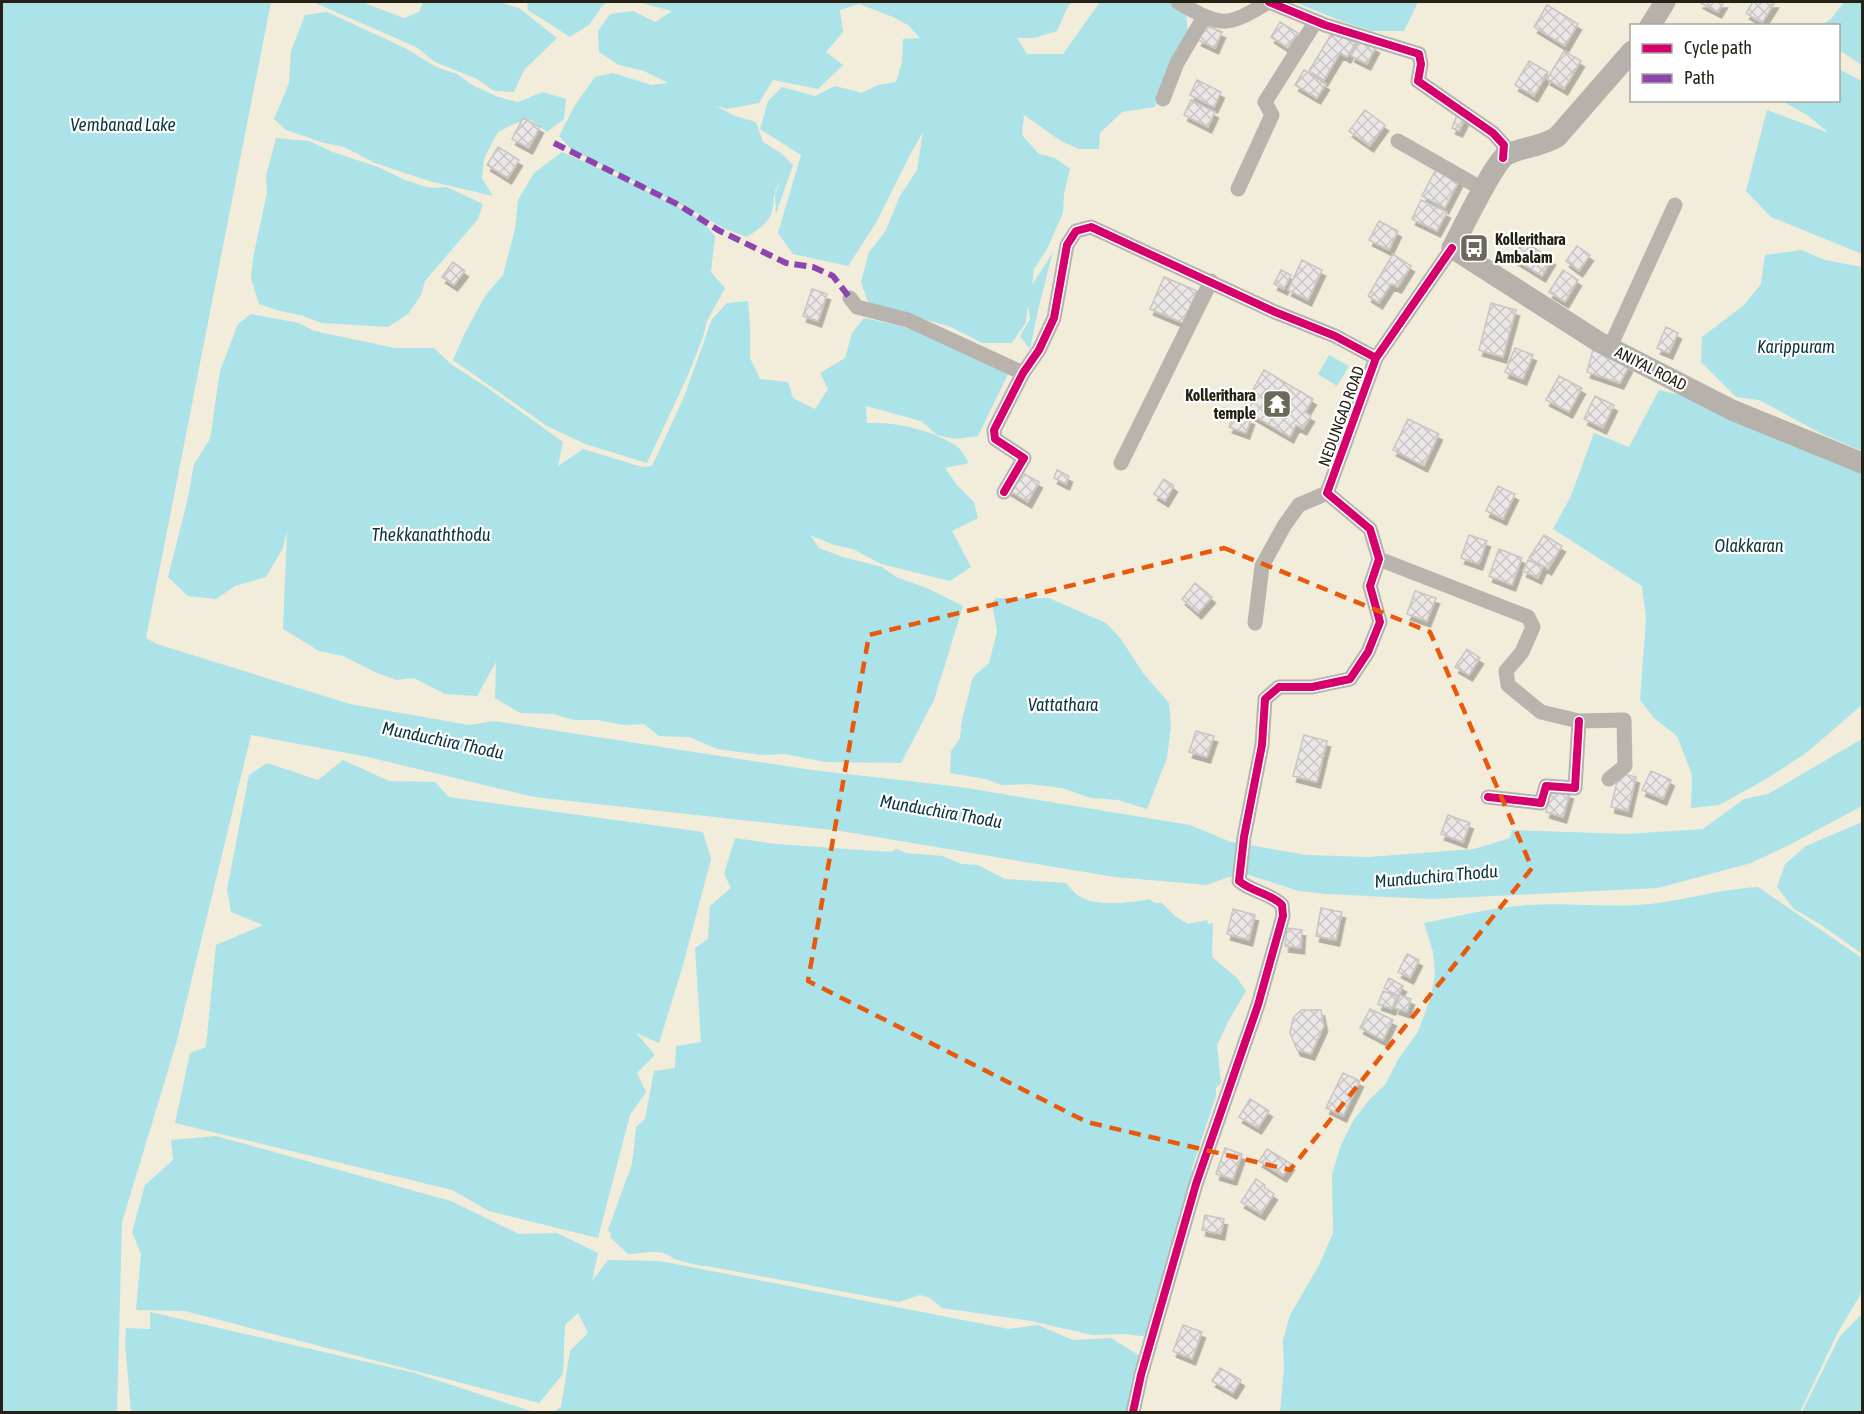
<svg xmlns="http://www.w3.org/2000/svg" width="1864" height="1414" font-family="'Asap Condensed',sans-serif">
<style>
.water{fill:#abe3e9}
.building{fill:url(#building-cross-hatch);stroke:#c8c5c3;stroke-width:1.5;filter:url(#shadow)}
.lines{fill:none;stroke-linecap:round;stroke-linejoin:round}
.minor{stroke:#b8b3ad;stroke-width:15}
.secondary{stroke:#b6b1aa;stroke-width:21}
.quiet{stroke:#8e44ad;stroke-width:6;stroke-dasharray:12 6;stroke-linecap:butt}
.cycleway-casing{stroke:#fff;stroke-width:11}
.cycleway{stroke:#d6006c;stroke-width:8}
.marked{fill:none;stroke:#e8590c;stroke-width:4.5;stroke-dasharray:12 8;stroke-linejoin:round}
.labels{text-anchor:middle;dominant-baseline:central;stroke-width:4.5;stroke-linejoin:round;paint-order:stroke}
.poi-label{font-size:16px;font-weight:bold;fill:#252114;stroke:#fff;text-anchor:start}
.street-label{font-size:16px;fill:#252114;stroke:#fff}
.water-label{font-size:18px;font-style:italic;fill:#0c353c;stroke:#fff}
</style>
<defs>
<pattern id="building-cross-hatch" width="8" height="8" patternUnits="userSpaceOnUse" patternTransform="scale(1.5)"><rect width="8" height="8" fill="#eae7e6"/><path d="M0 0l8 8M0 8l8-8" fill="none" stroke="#c9c6c4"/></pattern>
<filter id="shadow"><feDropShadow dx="3.5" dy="6" stdDeviation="0" flood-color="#0004"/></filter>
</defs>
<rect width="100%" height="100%" fill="#f2ecda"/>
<path class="water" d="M2 2H271L146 638 157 644 350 704 469 725 493 721 812 770 961 787 1190 825 1231 842 1306 855 1368 857 1474 849 1510 838 1512 830 1626 834 1703 829 1744 799 1768 794 1862 739V806L1789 845 1751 863 1658 888 1432 899 1326 894 1299 891 1249 875 1229 877 1207 885 1115 877 841 831 534 797 368 757 251 735 176 1044 122 1222 117 1412H2Z
M313 2H362L404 18 419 12 423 2H499L519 8 557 38 524 70 514 92 494 91 477 79 435 62 416 47Z
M527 2H609L603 5 589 25 570 37 528 10Z
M638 2H1073L1068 6 1057 31 1034 38H1017L1027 54H1063L1100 2H1168L1186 12 1188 35 1164 82 1155 107 1122 112 1100 133 1099 149H1079L1061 141 1024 115 1022 135 1039 154 1055 158 1070 169 1064 194 1063 213 1047 249 1034 269 1032 285 1053 252 1038 310 1030 349 1020 336 1030 319 1028 304 1026 322 1012 343H982L951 327 920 318 1010 370 978 436 955 439 937 435 921 421 866 406 867 423C897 422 929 429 955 445 961 448 965 457 969 463L945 468 956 484 974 502 978 518 952 531 971 567 950 581 881 564 853 549 834 545 810 535 819 548 843 557 882 567 896 577 929 589 963 606 934 700 901 763 826 762 784 754 762 755 717 749 689 737 659 736 644 724 623 725 597 720H574L553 714 520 713 495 698 496 662 477 696 445 694 414 678 397 680 377 673 343 656 319 651 283 629 287 530 283 548 266 577 235 586 216 599 188 596 168 577 187 502 194 464 210 439 220 371 238 324 251 314 299 323 314 331 395 348H434L452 365 485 386 563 442 558 466 583 449 642 467 652 466 684 397 712 319 727 303 748 301 750 324V358L760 379 788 382 793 398 815 409 828 389 820 373 845 358 852 333 864 318 901 326 913 330 917 316 869 305 861 282 869 252 885 232 900 196 917 170 923 132 910 155 876 223 848 266 793 254 778 233 801 155 760 129 768 101 782 87 815 96 835 86 862 93 878 85 896 82 902 62 903 39 920 38 908 25 893 17 859 4 840 10 843 32 826 52 843 65 818 89 773 80 759 103 727 109 716 106 735 116 756 122 763 142 781 153 793 165 776 214 775 194 780 182C770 198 776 201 771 214 768 224 755 231 747 237L723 228 699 214 572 150 559 136 575 105 595 77 613 73 651 85 668 83 644 71 619 65 599 52 598 31 610 14 633 11 655 22 672 11Z
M1295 2H1418L1404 31H1371L1341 21Z
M1844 2H1862V65L1839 50 1838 26 1821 25 1831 19Z
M327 12 405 48 436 67 457 74 472 85 498 97 518 102 543 92 566 99 564 119 547 132 531 120 516 123 498 132 484 158 482 178 493 196 429 181 375 163 344 147 324 143 286 130 274 119 289 83 291 51 305 15Z
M1839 69 1862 81V254L1771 217 1746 191 1767 110 1829 133 1807 115 1782 101 1838 100Z
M276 138 309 141 333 152 378 167 405 180 430 188 447 187 483 204 478 219 425 281 421 295 408 314 388 327 322 323 303 316 277 310 259 304 251 279 253 258 267 193 266 176Z
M562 152 629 182 699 218 715 236 711 272 725 288 707 321 703 337 689 373 647 463 585 444 547 426 453 360 464 335 485 296 503 275 515 229 518 200 534 173Z
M1801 250 1825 260 1862 267V451L1824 435 1759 400 1736 397 1701 362 1702 337 1744 305 1761 284 1765 255Z
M1329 355 1349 366 1337 386 1318 374Z
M1659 390 1705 401 1862 470V705L1806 753 1768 778 1719 805 1691 808 1692 775 1677 736 1654 718 1640 700 1646 619 1642 586 1553 529 1571 496 1594 433 1629 447Z
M996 598H1049L1106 623 1121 639 1143 673 1169 703 1171 727 1167 758 1147 809 1118 800 1091 798 1062 788 1028 784 1002 785 985 779 950 773 951 751 960 738 962 720 973 677 989 663 997 631 992 603Z
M343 760 389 781 435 782 449 797 703 832 711 859 683 965 659 1043 636 1033 655 1055 637 1073 646 1092 630 1115 598 1238 489 1211 452 1190 175 1123 190 1053 206 1047 216 945 263 925 231 912 227 890 249 775 267 763 318 780Z
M1862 822V954L1823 926 1794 909 1777 887 1785 864 1806 846Z
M735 838 776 844 891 852 896 849 906 853 942 856 962 864 978 865 1005 879 1066 883C1070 887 1074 893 1079 896 1094 907 1132 903 1149 899L1155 903H1162L1175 916 1188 924 1207 920 1208 924 1213 923 1212 957 1237 978 1246 991 1229 1020 1217 1045 1221 1083 1216 1088V1096L1192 1168 1193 1185 1149 1337 1125 1334 1092 1335 1031 1321 942 1308 930 1298 920 1295 899 1302 888 1300 707 1266H701L674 1259C660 1247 644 1254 628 1254L610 1237 611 1233 608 1230 632 1164 636 1127 645 1119 654 1071 675 1068 676 1046 701 1042 695 948 708 939 710 906 731 888 724 874Z
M1758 887 1862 958V1292L1838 1332 1800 1412H1280L1284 1369 1283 1340 1290 1315 1318 1267 1333 1233 1332 1174 1341 1145 1353 1121 1368 1101 1385 1085 1399 1058 1418 1032 1430 999 1435 975 1433 952 1424 923C1459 916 1493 907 1529 905 1572 902 1615 909 1658 903 1692 898 1723 889 1758 887Z
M216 1136 451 1201 519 1234 557 1233 598 1253 592 1281 608 1260 660 1261 1009 1329 1038 1325 1073 1340 1111 1338 1140 1356 1131 1412H553L561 1407 570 1351 588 1333 578 1313 565 1325 563 1374 539 1403 185 1311 136 1310 141 1254 132 1232 145 1185 173 1160 171 1140Z
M150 1312 415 1373 534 1412H131L125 1344 126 1328 150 1329Z
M1862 1316V1412H1802L1840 1336 1859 1317Z"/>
<path class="building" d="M1699 2H1724L1718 12Z
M1753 2H1775L1762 23 1746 13Z
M1547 5 1578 24 1565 46 1534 27Z
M1280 22 1298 33 1288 48 1271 37Z
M1205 25 1222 32 1215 48 1198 40Z
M1334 30 1356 43 1347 57 1340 53 1324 80 1309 71Z
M1360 39 1376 47 1367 64 1351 56Z
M1564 51 1581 61 1564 89 1547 79Z
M1529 61 1548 72 1534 96 1515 85Z
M1304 70 1326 84 1317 98 1295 85Z
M1197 80 1221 92 1214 107 1190 95Z
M1191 100 1215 112 1208 127 1184 115Z
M1365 110 1385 125 1370 146 1349 131Z
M1457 115 1465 119 1459 131 1452 128Z
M523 118 540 127 529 148 512 139Z
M498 147 519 160 508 178 487 165Z
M1437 167 1460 179 1445 208 1422 196Z
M1421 200 1447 212 1437 231 1412 219Z
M1379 221 1398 231 1389 250 1369 240Z
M1523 241 1552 259 1542 276 1513 258Z
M1577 246 1590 255 1579 271 1566 261Z
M1393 254 1411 266 1398 287 1391 284 1379 303 1368 296Z
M1302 260 1322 270 1308 300 1288 290Z
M453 262 465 271 454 285 442 277Z
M1281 270 1291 275 1284 289 1274 284Z
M1563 270 1578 280 1565 302 1549 292Z
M1164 277 1197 291 1183 323 1150 309Z
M812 289 827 294 818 321 803 316Z
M1491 303 1516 310 1503 357 1479 350Z
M1666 327 1678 333 1669 353 1657 348Z
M1594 346 1629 366 1620 383 1587 372Z
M1515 348 1533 355 1523 379 1505 372Z
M1264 370 1313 399 1305 412 1311 416 1303 429 1296 425 1290 437 1242 409Z
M1559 376 1582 388 1569 412 1546 400Z
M1595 396 1614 405 1603 428 1584 419Z
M1224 408 1251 419 1246 433 1229 427 1234 414 1224 410Z
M1408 419 1439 434 1424 466 1393 450Z
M1057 470 1069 476 1066 484 1054 478Z
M1019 471 1039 482 1028 502 1008 490Z
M1164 479 1174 486 1165 501 1154 494Z
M1498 486 1515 494 1503 519 1486 511Z
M1469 535 1487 541 1479 564 1461 558Z
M1544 535 1562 546 1548 569 1529 558Z
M1499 549 1522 558 1512 585 1489 576Z
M1528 560 1543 567 1538 578 1523 571Z
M1195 583 1212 597 1198 613 1182 599Z
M1415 591 1436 598 1427 621 1407 614Z
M1467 649 1480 658 1469 675 1455 667Z
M1196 731 1214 736 1207 757 1189 752Z
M1304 735 1327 741 1317 782 1293 776Z
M1651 771 1671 780 1663 799 1642 790Z
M1619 773 1636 777 1628 811 1611 807Z
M1552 788 1570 793 1563 817 1546 812Z
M1448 815 1470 823 1463 842 1441 834Z
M1321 908 1342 912 1336 940 1316 936Z
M1233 909 1255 915 1249 940 1227 934Z
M1287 928 1302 930 1301 948 1285 946Z
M1407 954 1419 960 1410 978 1398 972Z
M1389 978 1403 986 1398 996 1384 988Z
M1383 991 1397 996 1392 1009 1378 1004Z
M1400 995 1411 999 1407 1012 1395 1008Z
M1370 1009 1393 1020 1383 1040 1360 1028Z
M1301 1010H1321L1324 1026 1311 1054 1297 1050 1290 1033 1293 1018Z
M1343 1073 1360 1081 1343 1116 1326 1108Z
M1250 1099 1269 1111 1258 1128 1239 1117Z
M1225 1148 1242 1154 1233 1179 1216 1174Z
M1267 1149 1291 1164 1283 1176 1259 1161Z
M1256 1179 1265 1185 1264 1187 1274 1194 1261 1214 1241 1202Z
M1205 1215 1224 1219 1221 1234 1202 1230Z
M1183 1325 1202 1332 1192 1359 1173 1351Z
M1220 1368 1241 1380 1233 1393 1212 1381Z"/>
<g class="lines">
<path class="minor" d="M1178 2C1221 27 1226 28 1268 2
M1269 2 1325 25 1419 54 1421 64 1418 81 1493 133 1504 145 1503 158
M1163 99 1177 63 1204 17
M1398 141 1484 190
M1238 189 1272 115 1265 102 1316 21
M850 298 857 307 908 320 1023 373
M1610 347 1675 205
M1121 463 1211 281
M1004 492 1024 458 995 439 994 430 1023 373 1039 350 1054 318 1067 245 1076 231 1091 227 1275 312 1335 336 1376 358
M1379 559 1528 617 1533 627 1522 652 1506 671 1508 685 1541 712 1579 721 1624 720 1625 766 1609 779
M1255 623 1262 566 1284 526 1299 505 1327 493
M1488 797 1541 803 1546 786 1575 788 1579 721
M1133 1412 1141 1375 1196 1184 1258 1005 1283 916 1282 905C1270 893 1252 892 1239 881L1244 837 1262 745 1265 699 1279 687H1312L1350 679 1368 652 1380 622 1370 586 1379 559 1370 529 1327 493 1376 358 1452 248"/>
<path class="secondary" d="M1650 26 1665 2
M1632 51 1557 137C1539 148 1519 147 1505 156 1493 165 1461 231 1452 248L1599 342 1732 410 1862 463"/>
<path class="quiet" d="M554 143 679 205 718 230 786 263 813 267 833 276 850 298"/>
<g class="cycleway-casing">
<path id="cycleway" d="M1269 2 1325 25 1419 54 1421 64 1418 81 1493 133 1504 145 1503 158
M1004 492 1024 458 995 439 994 430 1023 373 1039 350 1054 318 1067 245 1076 231 1091 227 1275 312 1335 336 1376 358
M1488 797 1541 803 1546 786 1575 788 1579 721
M1133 1412 1141 1375 1196 1184 1258 1005 1283 916 1282 905C1270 893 1252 892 1239 881L1244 837 1262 745 1265 699 1279 687H1312L1350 679 1368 652 1380 622 1370 586 1379 559 1370 529 1327 493 1376 358 1452 248"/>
</g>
<use href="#cycleway" class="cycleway"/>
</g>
<path class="marked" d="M1224 548 1430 632 1532 868 1290 1170 1087 1122 808 981 869 635Z"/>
<defs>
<g id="bus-square" transform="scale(1.5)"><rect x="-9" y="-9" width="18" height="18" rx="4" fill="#6d6859" stroke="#fff"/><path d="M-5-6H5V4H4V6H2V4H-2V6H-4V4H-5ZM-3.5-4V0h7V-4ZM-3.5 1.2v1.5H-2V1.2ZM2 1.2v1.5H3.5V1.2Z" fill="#fff"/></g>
<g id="temple-square" transform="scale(1.5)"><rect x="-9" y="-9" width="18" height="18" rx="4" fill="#6d6859" stroke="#fff"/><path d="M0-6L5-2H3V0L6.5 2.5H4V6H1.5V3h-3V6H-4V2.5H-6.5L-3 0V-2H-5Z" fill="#fff"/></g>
</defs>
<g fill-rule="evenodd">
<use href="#bus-square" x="1474" y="248"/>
<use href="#temple-square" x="1277" y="404"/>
</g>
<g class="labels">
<g class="poi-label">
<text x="1495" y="239">Kollerithara<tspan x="1495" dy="18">Ambalam</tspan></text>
<text x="1256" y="395" text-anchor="end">Kollerithara<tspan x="1256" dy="18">temple</tspan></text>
</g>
<g class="street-label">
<text transform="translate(1651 368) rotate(27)">ANIYAL ROAD</text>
<text transform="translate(1341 416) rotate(-70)">NEDUNGAD ROAD</text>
</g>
<g class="water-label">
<text x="123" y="124">Vembanad Lake</text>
<text x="1796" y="346">Karippuram</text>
<text x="431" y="534">Thekkanaththodu</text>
<text x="1749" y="545">Olakkaran</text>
<text x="1063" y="704">Vattathara</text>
<text transform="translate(443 740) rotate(12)">Munduchira Thodu</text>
<text transform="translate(941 811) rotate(10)">Munduchira Thodu</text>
<text transform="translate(1436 876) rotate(-5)">Munduchira Thodu</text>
</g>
</g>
<rect width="1864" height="1414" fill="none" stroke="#252114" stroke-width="6"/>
<rect x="1630" y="24" width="210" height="78" fill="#ffffff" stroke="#a8a6a1" stroke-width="1.5"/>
<rect x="1642" y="44" width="30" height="9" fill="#d6006c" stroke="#a8a6a1" stroke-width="1.5"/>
<text x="1684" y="54" font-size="18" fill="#252114">Cycle path</text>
<rect x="1642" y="74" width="30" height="9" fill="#8e44ad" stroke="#a8a6a1" stroke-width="1.5"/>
<text x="1684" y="84" font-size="18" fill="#252114">Path</text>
</svg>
